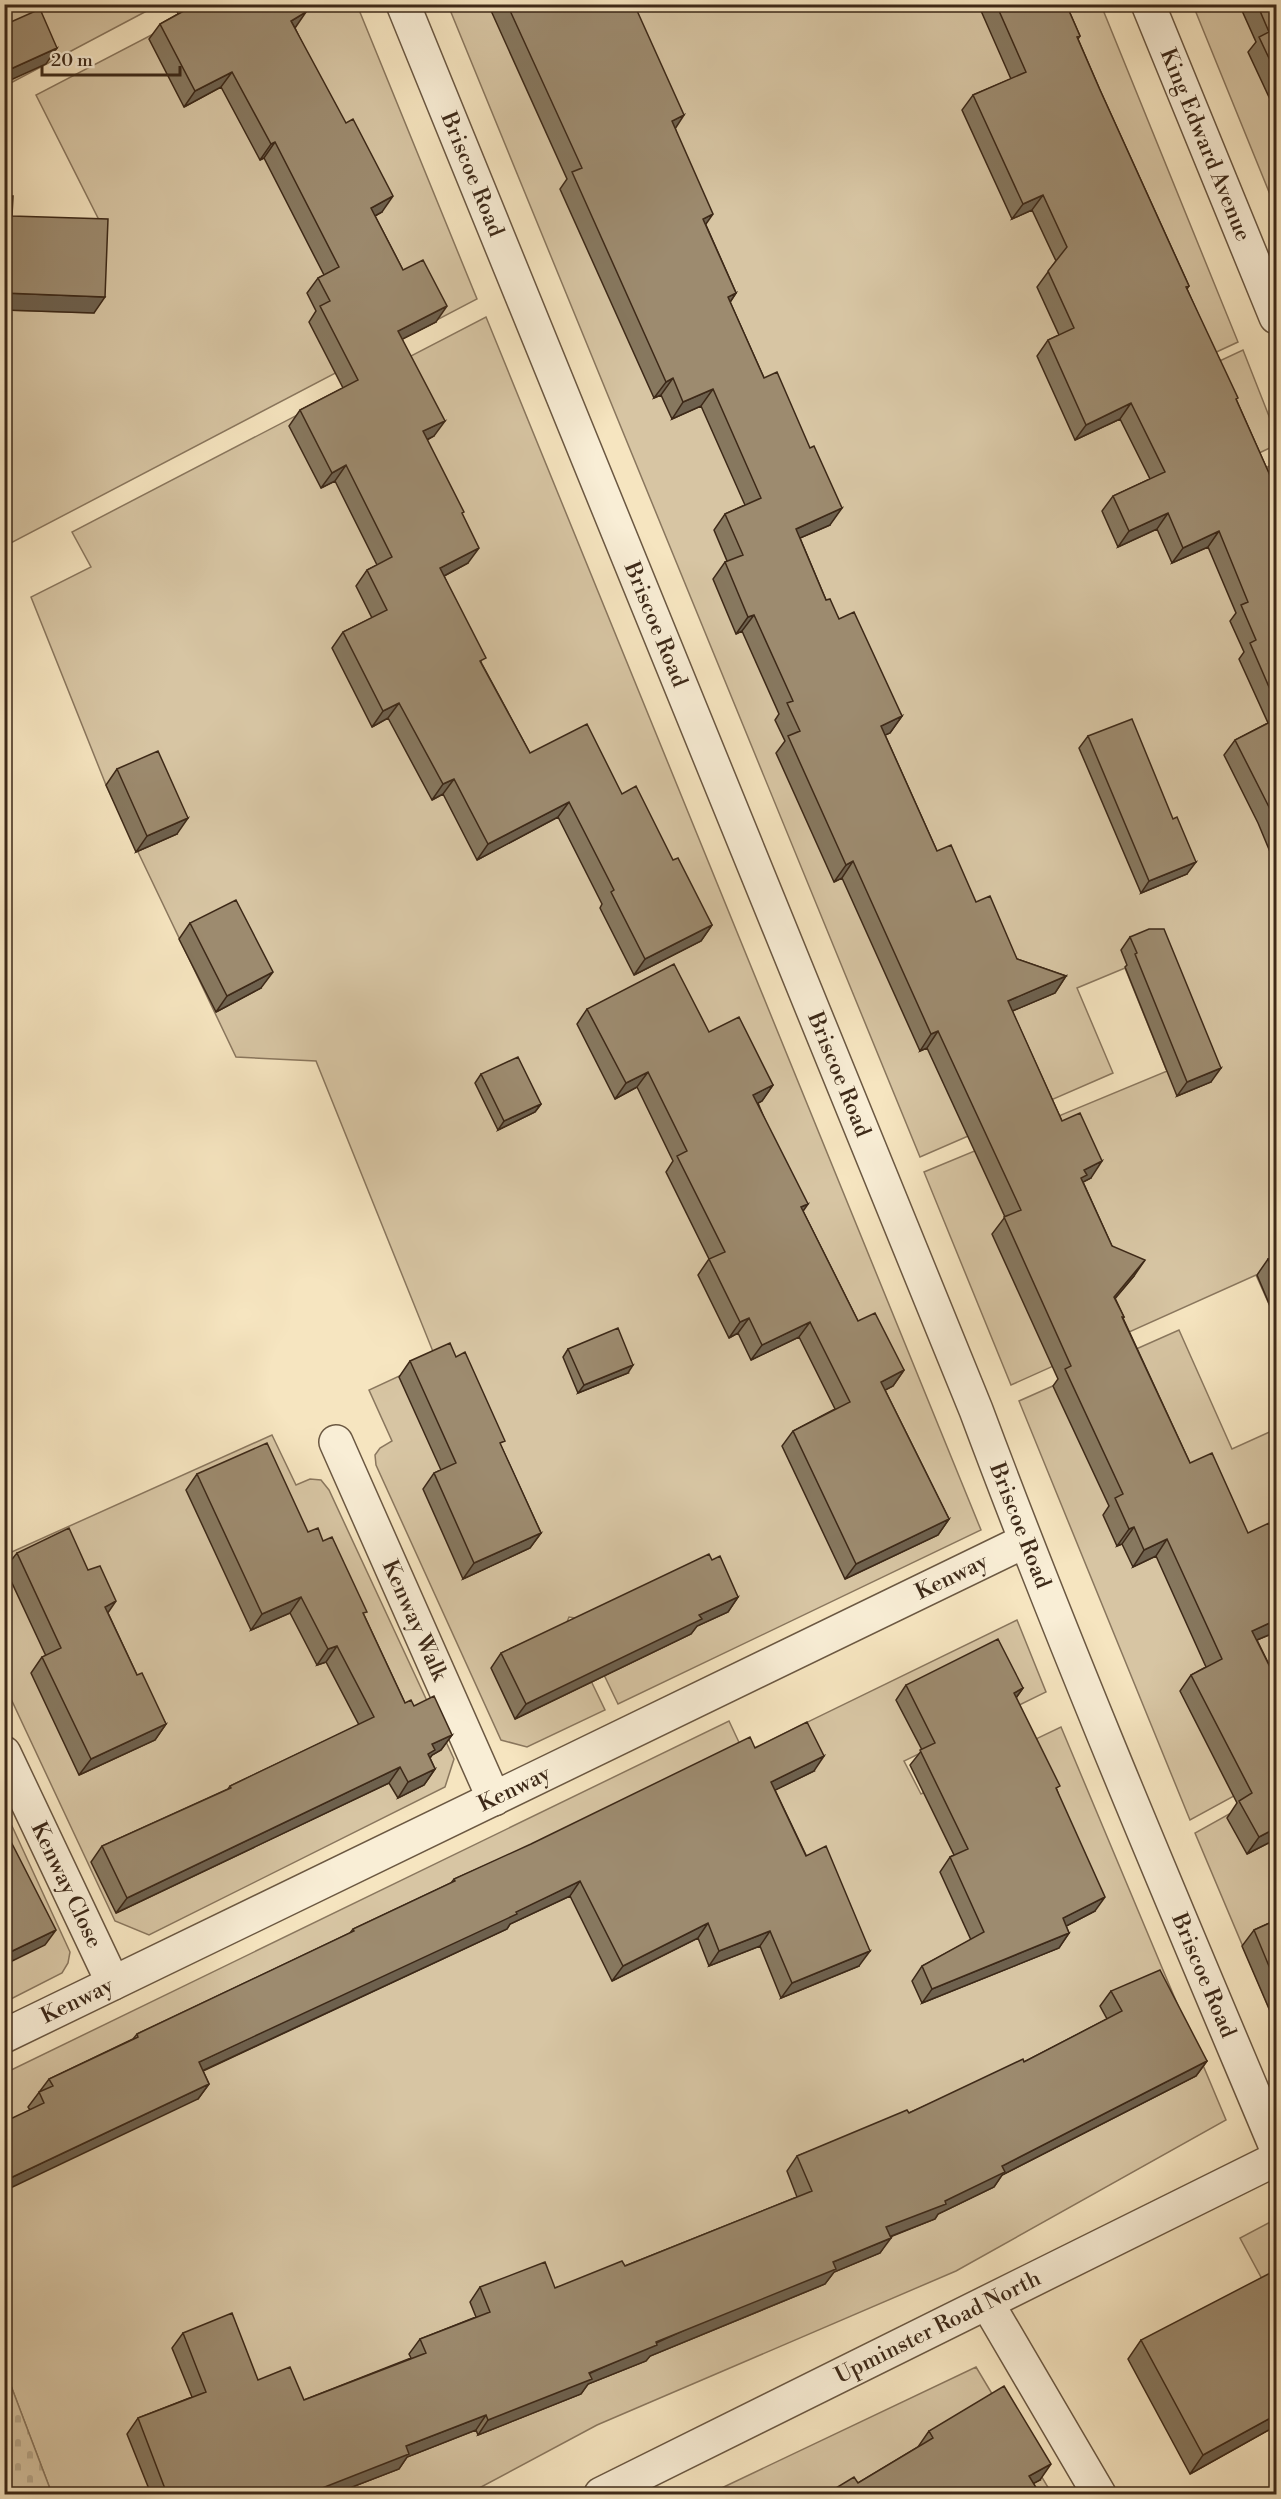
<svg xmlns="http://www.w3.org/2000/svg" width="1281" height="2499" font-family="'Libre Bodoni',serif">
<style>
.green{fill:#d7c5a3;stroke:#8a775e;stroke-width:1.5}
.cemetery{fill:url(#cemetery-stones);stroke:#8a775e;stroke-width:1.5}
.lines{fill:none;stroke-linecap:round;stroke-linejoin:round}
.minor-casing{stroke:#6b5842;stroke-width:36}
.tertiary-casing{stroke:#6b5842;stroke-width:36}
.minor{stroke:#f9eed6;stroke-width:33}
.tertiary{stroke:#f9eed6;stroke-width:33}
.wall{fill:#87785f;stroke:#3d2918;stroke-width:1.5}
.shaded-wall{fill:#6e614e;stroke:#3d2918;stroke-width:1.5}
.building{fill:#9d8b6f;stroke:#3d2918;stroke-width:1.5}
.labels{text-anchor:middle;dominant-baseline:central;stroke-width:4.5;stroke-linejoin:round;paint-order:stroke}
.street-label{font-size:22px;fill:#3d2918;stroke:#f9eed6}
</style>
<defs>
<pattern id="cemetery-stones" width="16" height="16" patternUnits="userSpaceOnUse" patternTransform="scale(1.5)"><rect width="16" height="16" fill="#d7c5a3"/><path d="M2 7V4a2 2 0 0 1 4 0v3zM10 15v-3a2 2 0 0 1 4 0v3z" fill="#b9a98c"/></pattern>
</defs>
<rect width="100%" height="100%" fill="#f6e5c0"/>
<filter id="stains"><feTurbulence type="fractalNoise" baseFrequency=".00333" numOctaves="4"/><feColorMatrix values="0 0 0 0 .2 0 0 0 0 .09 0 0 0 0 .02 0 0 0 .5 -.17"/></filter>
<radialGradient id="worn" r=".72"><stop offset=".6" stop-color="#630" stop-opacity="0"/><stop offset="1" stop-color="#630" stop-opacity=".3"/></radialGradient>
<path class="green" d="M5 5H158L5 86Z
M209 5H357L477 299 7 545 5 539V310L94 313 104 230 36 95Z
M448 5H1101L1238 342 1130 392 1126 385 1113 390 1091 391 1107 425 1120 419 1122 412 1134 407 1132 402 1243 350 1276 434V445L1173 494 1170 489 1135 496 1151 531 1157 529 1153 520 1276 463V1320L1256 1275 1011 1385 924 1172 1201 1057V1055L1166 1069 1125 968 1077 988 1113 1073 920 1157Z
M1193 5H1276V209Z
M486 317 981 1530 618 1704 580 1625 575 1618 569 1617 565 1627 605 1710 527 1747 501 1740 376 1465 375 1455 380 1448 392 1441 369 1390 436 1359 316 1061 236 1057 106 785 31 597 91 567 72 532Z
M1179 1330 1232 1449 1276 1429V1773L1190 1820 1019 1401Z
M272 1435 296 1485 310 1479 321 1480 329 1490 454 1759 445 1787 149 1935 115 1921 5 1686V1555Z
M1017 1620 1046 1692 904 1761 921 1794 1061 1727 1226 2120 956 2271 597 2425 468 2494H52L5 2370V2073L729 1721 744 1753Z
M1276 1788V2025L1195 1833Z
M12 1826 70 1952 68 1963 62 1973 5 2002 4 1827 6 1829Z
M1276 2219V2305L1240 2238Z
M976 2367 1052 2494H709Z"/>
<path class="cemetery" d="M5 2370 52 2494H5Z"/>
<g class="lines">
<g class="minor-casing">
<g id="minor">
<path id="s1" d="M403 4 976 1410C1069 1659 1173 1902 1276 2147"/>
<path id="s2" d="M1148 4 1276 317"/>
<path id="s3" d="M336 1442 494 1799"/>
<path id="s4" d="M4 1753 113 1983"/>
<path id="s5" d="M4 2036 1025 1541"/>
<path d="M987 2303 1099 2494"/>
</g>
</g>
<g class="tertiary-casing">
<g id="tertiary">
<path id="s6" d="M601 2494 1276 2159"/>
</g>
</g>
<use href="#minor" class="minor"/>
<use href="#tertiary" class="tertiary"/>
</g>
<path class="wall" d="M174 4H302L295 28 382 212 375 216 403 270 436 322 402 339 434 436 427 440 462 515 468 563 444 576 482 664 530 753 622 794 673 860 712 925 701 941 634 975 600 908 602 904 558 817 477 860 443 794 432 800 388 718 372 727 332 648 343 632 372 618 356 586 367 570 377 565 335 481 321 488 289 426 300 410 343 388 309 322 316 311 307 293 318 278 324 275 264 158 260 160 221 87 184 107 149 39 160 24 178 14Z
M488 4H634L675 128 706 225 736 293 730 302 830 525 800 538 826 600 839 619 902 716 890 733 885 735 937 851 976 902 1017 959 1066 976 1055 993 1012 1011 1062 1121 1091 1178 1083 1182 1112 1246 1134 1276 1115 1298 1124 1317 1123 1318 1190 1463 1248 1533 1276 1540V1632L1257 1640 1276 1679V1839L1247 1854 1227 1818 1237 1803 1180 1691 1191 1675 1206 1667 1156 1556 1133 1567 1122 1544 1117 1546 1103 1515 1109 1506 1053 1386 1058 1379 992 1234 1005 1217 927 1048 920 1051 842 878 834 882 776 753 785 741 775 720 779 714 742 631 736 634 713 579 725 562 727 561 714 530 725 514 745 505 701 406 672 419 661 395 654 398 560 189 567 179Z
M978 4H1066L1080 36 1078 39 1100 90 1189 286 1187 289 1276 489V866L1258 823 1224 755 1235 740 1268 723 1239 659 1244 652 1230 621 1236 613 1208 547 1172 563 1157 529 1118 547 1102 511 1113 496 1150 479 1120 419 1075 440 1037 356 1048 340 1059 335 1037 287 1056 261 1032 210 1012 219 962 110 973 95 1011 79Z
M1239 4H1276V112L1248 52 1256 42Z
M1088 736 1187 874 1141 893 1079 748Z
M117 769 177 834 136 852 106 785Z
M190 923 261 988 216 1012 179 939Z
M1130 937 1211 1082 1177 1096 1125 967 1127 965 1121 950Z
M587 1009 709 1032 773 1085 762 1101 758 1103 803 1211 858 1321 904 1370 893 1386 885 1390 949 1519 938 1535 845 1579 782 1446 793 1431 835 1409 799 1337 751 1360 738 1333 729 1338 698 1275 709 1259 666 1172 673 1161 637 1087 615 1099 577 1024Z
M481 1074 541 1104 535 1112 498 1130 475 1083Z
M1276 1256V1320L1257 1275 1268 1259Z
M568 1349 628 1373 578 1393 563 1357Z
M456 1357 501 1446 541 1533 530 1548 463 1579 423 1489 434 1473 441 1470 399 1377 410 1361Z
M197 1474 323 1541 364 1615 405 1703 414 1706 452 1735 441 1750 432 1755 430 1758 435 1769 424 1785 398 1798 389 1783 116 1913 91 1862 102 1846 228 1789 230 1786 359 1725 326 1662 317 1665 290 1613 251 1630 186 1490Z
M17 1553 108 1613 137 1675 166 1724 155 1740 79 1775 31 1673 42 1657 46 1656 5 1568Z
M712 1560 738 1597 728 1612 697 1626 691 1634 515 1719 491 1668 501 1653Z
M906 1685 1023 1688 1016 1698 1057 1790 1095 1911 1066 1926 1069 1933 1059 1948 922 2003 912 1981 922 1966 971 1940 940 1872 950 1857 954 1855 910 1765 922 1750 896 1700Z
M755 1748 814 1771 775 1790 859 1966 781 1998 760 1946 709 1966 698 1938 612 1981 570 1896 510 1924 507 1929 203 2071 209 2084 198 2099 30 2110 28 2107 49 2079 133 2039 137 2034 350 1933 353 1929 451 1883 454 1879Z
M1276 1920V2025L1242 1946 1254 1930Z
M1111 1991 1207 2061 1196 2076 1002 2175 994 2187 938 2214 935 2219 890 2237 880 2253 834 2272 825 2284 650 2356 646 2361 588 2384 581 2394 478 2435 476 2430 407 2457 399 2469 334 2494H151L127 2434 138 2418 192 2397 172 2348 183 2333 258 2380 304 2400 411 2358 409 2354 420 2339 476 2317 470 2302 480 2287 555 2288 625 2266 797 2197 787 2171 797 2156 909 2113 1024 2062 1107 2019 1100 2006Z
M1141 2340 1276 2426 1190 2474 1128 2359Z
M929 2431 1040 2480 1034 2483H858L918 2447Z"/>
<path class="shaded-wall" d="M306 12 295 28 291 21Z
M57 48 46 64 4 83V72Z
M232 72 221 87 184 107 195 91Z
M684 115 673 132 672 121Z
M275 142 264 158 260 160 271 144Z
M1043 195 1032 210 1012 219 1023 204Z
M393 196 382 212 360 224 371 208Z
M713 214 701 231 703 219Z
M4 293 105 297 94 313 4 310Z
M736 293 725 310 728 297Z
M447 306 436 322 387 347 398 331Z
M673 378 661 395 654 398 666 382Z
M713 389 701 406 672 419 683 402Z
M1131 403 1120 419 1075 440 1086 425Z
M445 421 434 436 412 447 423 431Z
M346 465 335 481 321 488 332 473Z
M842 508 830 525 784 545 796 529Z
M1168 513 1157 529 1118 547 1129 531Z
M1219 531 1208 547 1172 563 1183 548Z
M479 548 468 563 429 584 440 568Z
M754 615 742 631 736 634 748 617Z
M399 703 388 718 372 727 383 711Z
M902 716 890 733 869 742 881 726Z
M454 779 443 794 432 800 443 784Z
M569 802 558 817 477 860 488 844Z
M188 818 177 834 136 852 147 836Z
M853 861 842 878 834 882 846 865Z
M1196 862 1187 874 1141 893 1149 881Z
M712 925 701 941 634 975 645 959Z
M273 972 261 988 216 1012 227 996Z
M1066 976 1055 993 996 1018 1008 1001Z
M938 1031 927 1048 920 1051 931 1034Z
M1221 1068 1211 1082 1177 1096 1187 1082Z
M648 1072 637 1087 615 1099 626 1083Z
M773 1085 762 1101 743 1111 753 1095Z
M541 1104 535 1112 498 1130 504 1121Z
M1102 1161 1091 1178 1081 1183 1075 1192 1084 1170Z
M808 1204 797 1220 801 1207Z
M1145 1260 1134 1276 1103 1313 1114 1297Z
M749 1318 738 1333 729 1338 740 1322Z
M810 1322 799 1337 751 1360 762 1345Z
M633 1365 628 1373 578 1393 584 1385Z
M904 1370 893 1386 870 1398 881 1382Z
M949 1519 938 1535 845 1579 856 1564Z
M1134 1527 1122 1544 1117 1546 1129 1529Z
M541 1533 530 1548 463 1579 474 1563Z
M1167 1539 1156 1556 1133 1567 1144 1550Z
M301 1597 290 1613 251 1630 262 1614Z
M738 1597 728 1612 697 1626 691 1634 515 1719 526 1704 699 1615Z
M116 1601 105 1617V1607Z
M1276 1620V1632L1240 1647 1252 1631Z
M337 1646 326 1662 317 1665 328 1649Z
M1023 1688 1013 1702 1014 1693Z
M166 1724 155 1740 79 1775 91 1759Z
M452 1735 441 1750 432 1755 424 1766 432 1744Z
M824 1756 814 1771 761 1797 771 1782Z
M400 1767 389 1783 116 1913 127 1898Z
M435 1769 424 1785 398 1798 408 1782Z
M1276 1828V1839L1247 1854 1259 1837Z
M580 1881 570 1896 510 1924 507 1929 189 2077 199 2062Z
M1105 1897 1095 1911 1053 1933 1063 1918Z
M708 1923 698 1938 612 1981 623 1966Z
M56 1930 45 1945 4 1965V1955Z
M770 1931 760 1946 709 1966 719 1951Z
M1069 1933 1059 1948 922 2003 932 1989Z
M870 1951 859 1966 781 1998 792 1983Z
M1207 2061 1196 2076 1002 2175 994 2187 938 2214 935 2219 876 2242 886 2227 945 2201 1002 2166Z
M209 2084 198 2099 4 2191V2181Z
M891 2238 880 2253 834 2272 825 2284 650 2356 646 2361 588 2384 581 2394 478 2435 488 2420 833 2262Z
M486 2415 476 2430 407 2457 399 2469 334 2494H307L406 2446Z
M1276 2415V2426L1190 2474 1203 2455Z
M1051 2464 1040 2480 1018 2492 1029 2476Z"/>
<path class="building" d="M192 4H302L306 12 291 21 346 123 353 119 393 196 371 208 403 270 423 260 447 306 398 331 445 421 423 431 464 512 462 513 479 548 440 568 486 658 480 661 530 753 587 724 622 794 636 786 673 860 678 858 712 925 645 959 611 892 614 890 569 802 488 844 454 779 443 784 399 703 383 711 343 632 387 610 367 570 392 557 346 465 332 473 300 410 358 380 320 306 330 301 318 278 339 267 275 142 271 144 232 72 195 91 160 24 193 6Z
M507 4H634L684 115 672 121 713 214 703 219 736 293 728 297 764 378 777 372 810 448 814 446 842 508 796 529 826 600 830 599 839 619 854 612 902 716 881 726 937 851 951 845 976 902 990 896 1017 959 1066 976 1008 1001 1062 1121 1080 1113 1102 1161 1084 1170 1087 1175 1081 1178 1112 1246 1145 1260 1114 1297 1124 1317H1122L1190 1463 1212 1453 1248 1533 1269 1523 1276 1540V1620L1252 1631 1276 1679V1828L1259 1837 1239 1801 1252 1793 1191 1675 1222 1659 1167 1539 1144 1550 1134 1527 1129 1529 1115 1498 1123 1494 1065 1369 1071 1366 1004 1217 1021 1210 938 1031 931 1034 853 861 846 865 788 736 800 731 787 703 793 701 754 615 748 617 725 562 743 555 725 514 761 498 713 389 683 402 673 378 666 382 572 172 582 168Z
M996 4H1066L1080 36 1077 37 1100 90 1189 286 1186 287 1238 398 1236 399 1276 489V703L1250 643 1256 640 1241 605 1248 602 1219 531 1183 548 1168 513 1129 531 1113 496 1165 472 1131 403 1086 425 1048 340 1074 328 1048 271 1067 247 1043 195 1023 204 973 95 1026 72Z
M1257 4H1276V73L1259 37 1269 32Z
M40 9 57 48 4 72V25Z
M4 196H13L12 216 108 219 105 297 4 293Z
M1132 719 1173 819 1177 817 1196 862 1149 881 1088 736Z
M1276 719V825L1269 807 1235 740Z
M158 751 188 818 147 836 117 769Z
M236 900 273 972 227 996 190 923Z
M1149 929H1164L1221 1068 1187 1082 1135 954 1137 953 1130 937Z
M674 964 709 1032 739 1017 773 1085 753 1095 808 1204 801 1207 858 1321 875 1313 904 1370 881 1382 949 1519 856 1564 793 1431 850 1402 810 1322 762 1345 749 1318 740 1322 709 1259 725 1252 677 1156 687 1151 648 1072 626 1083 587 1009Z
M518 1057 541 1104 504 1121 481 1074Z
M1276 1256V1279L1268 1259Z
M618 1328 633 1365 584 1385 568 1349Z
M450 1343 456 1357 465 1352 505 1441 500 1443 541 1533 474 1563 434 1473 456 1463 410 1361Z
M267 1443 308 1532 318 1528 323 1541 332 1537 367 1612 363 1613 405 1703 411 1700 414 1706 434 1696 452 1735 432 1744 435 1750 428 1754 435 1769 408 1782 400 1767 127 1898 102 1846 231 1788 230 1786 374 1717 337 1646 328 1649 301 1597 262 1614 197 1474Z
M69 1528 88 1570 100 1566 116 1601 105 1607 137 1675 142 1673 166 1724 91 1759 42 1657 61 1648 17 1553Z
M709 1554 712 1560 720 1556 738 1597 699 1615 702 1619 526 1704 501 1653Z
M998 1639 1023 1688 1014 1693 1060 1786 1056 1788 1105 1897 1063 1918 1069 1933 932 1989 922 1966 984 1932 950 1857 968 1849 920 1750 935 1743 906 1685Z
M807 1722 824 1756 771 1782 806 1856 826 1846 870 1951 792 1983 770 1931 719 1951 708 1923 623 1966 580 1881 516 1912 517 1914 199 2062 209 2084 4 2181V2122L44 2103 39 2092 53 2086 49 2079 138 2037 137 2034 354 1931 353 1929 455 1881 454 1879 531 1844 750 1737 755 1748Z
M4 1828 56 1930 4 1955Z
M1276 1920V1983L1254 1930Z
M1160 1970 1207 2061 1002 2166 1005 2172 945 2201 946 2204 886 2227 891 2238 833 2262 836 2269 656 2342 657 2345 589 2373 592 2379 488 2420 486 2415 406 2446 409 2454 307 2494H167L138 2418 206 2392 183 2333 232 2313 258 2380 290 2367 304 2400 426 2353 420 2339 490 2312 480 2287 545 2262 555 2288 622 2261 625 2266 812 2191 797 2156 907 2110 909 2113 1023 2059 1024 2062 1122 2011 1111 1991Z
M1276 2270V2415L1203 2455 1141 2340Z
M1004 2386 1051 2464 1029 2476 1040 2494H826L854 2477 858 2483 933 2438 929 2431Z"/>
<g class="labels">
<g class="street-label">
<text stroke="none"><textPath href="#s2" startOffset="152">King Edward Avenue</textPath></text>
<text stroke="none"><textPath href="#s1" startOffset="184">Briscoe Road</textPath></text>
<text stroke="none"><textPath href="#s1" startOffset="670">Briscoe Road</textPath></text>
<text stroke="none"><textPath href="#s1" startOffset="1156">Briscoe Road</textPath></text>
<text stroke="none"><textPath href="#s1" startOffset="1642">Briscoe Road</textPath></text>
<text stroke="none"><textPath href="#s5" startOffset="1053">Kenway</textPath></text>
<text stroke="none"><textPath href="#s3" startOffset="195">Kenway Walk</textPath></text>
<text stroke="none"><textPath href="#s5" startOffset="567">Kenway</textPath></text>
<text stroke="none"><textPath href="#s4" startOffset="146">Kenway Close</textPath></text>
<text stroke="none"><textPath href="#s1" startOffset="2128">Briscoe Road</textPath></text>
<text stroke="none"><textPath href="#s5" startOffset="81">Kenway</textPath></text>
<text stroke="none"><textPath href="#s6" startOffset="376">Upminster Road North</textPath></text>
</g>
</g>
<rect width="1281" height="2499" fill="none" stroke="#f6e5c0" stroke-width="24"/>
<rect x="6" y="6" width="1269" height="2487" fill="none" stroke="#3d2918" stroke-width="3"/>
<rect x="12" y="12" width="1257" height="2475" fill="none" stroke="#3d2918" stroke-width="1.5"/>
<path d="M42 66v9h138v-9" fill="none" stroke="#3d2918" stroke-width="3"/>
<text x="51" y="66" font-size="18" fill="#3d2918" stroke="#f9eed6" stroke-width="4.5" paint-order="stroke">20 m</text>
<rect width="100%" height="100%" filter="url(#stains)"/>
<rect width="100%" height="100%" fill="url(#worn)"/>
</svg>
